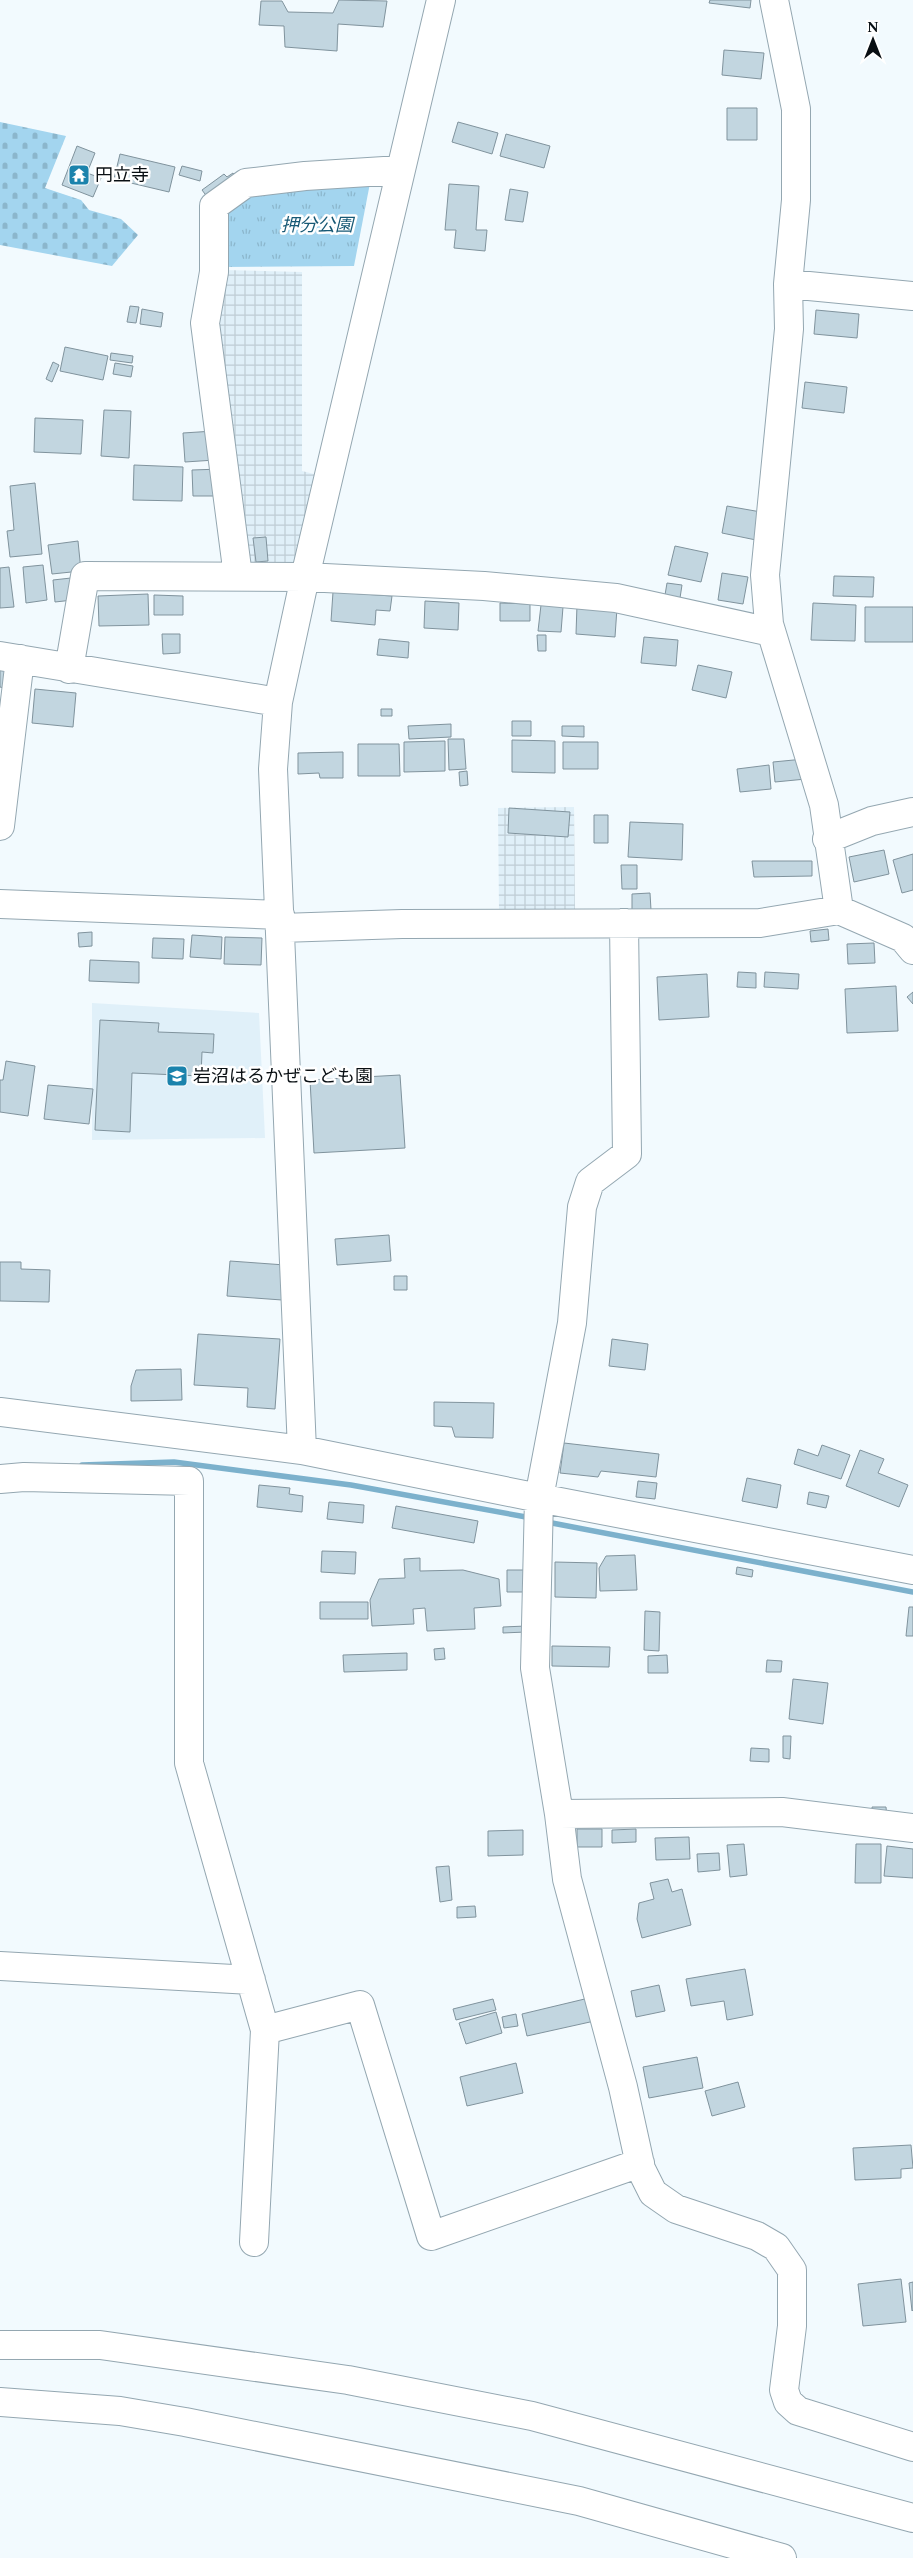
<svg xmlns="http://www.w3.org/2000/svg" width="913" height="2558" font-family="Spectral,'Noto Sans JP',serif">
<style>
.built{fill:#e0f0f9}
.industrial{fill:url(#industrial-grid)}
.cemetery{fill:url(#cemetery-stones)}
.park{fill:url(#park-tufts)}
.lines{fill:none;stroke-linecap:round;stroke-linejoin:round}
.stream{stroke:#7cb1cc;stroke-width:5.5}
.building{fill:#c2d6e0;stroke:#80939d}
.minor-casing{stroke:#94a7b1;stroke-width:30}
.minor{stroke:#fff;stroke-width:28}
.labels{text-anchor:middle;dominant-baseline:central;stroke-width:5;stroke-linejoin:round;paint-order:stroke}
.poi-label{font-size:18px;fill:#090f13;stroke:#fff;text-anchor:start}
.park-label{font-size:18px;font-style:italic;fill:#175975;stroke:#fff}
</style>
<defs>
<pattern id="industrial-grid" width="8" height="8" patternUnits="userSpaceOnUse" patternTransform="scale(1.25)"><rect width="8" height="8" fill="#e0f0f9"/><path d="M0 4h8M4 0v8" fill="none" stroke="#bfcdd5"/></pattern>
<pattern id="cemetery-stones" width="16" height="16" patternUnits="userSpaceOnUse" patternTransform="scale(1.25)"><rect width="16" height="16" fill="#a3d5ef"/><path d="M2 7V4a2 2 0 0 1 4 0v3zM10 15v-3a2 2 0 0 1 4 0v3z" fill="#8bb6cc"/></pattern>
<pattern id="park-tufts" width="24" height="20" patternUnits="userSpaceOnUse" patternTransform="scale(1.25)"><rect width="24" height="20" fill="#a3d5ef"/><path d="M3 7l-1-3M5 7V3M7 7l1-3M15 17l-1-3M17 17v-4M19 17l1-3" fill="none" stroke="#8bb6cc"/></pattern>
</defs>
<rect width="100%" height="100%" fill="#f2fafe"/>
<path class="built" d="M92 1003 259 1013 265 1138 92 1140Z"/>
<path class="industrial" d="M223 270 302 272V471L318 475 296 569 249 568 214 314Z
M574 807 575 910 499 911 498 808Z"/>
<path class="cemetery" d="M0 122 66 136 45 188 81 200 89 210 121 219 138 235 112 266 0 245Z"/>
<path class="park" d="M371 178 354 266 222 267V205L246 191Z"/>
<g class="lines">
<path class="stream" d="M82 1465 174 1462 351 1485 526 1517
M552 1523 913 1592"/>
</g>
<path class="building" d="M339 0 387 1 383 27 338 24 337 51 285 47 284 26 259 25 261 1H282L288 12 333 13Z
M710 0H751L750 8 709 3Z
M724 50 764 53 761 79 722 75Z
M727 108H757V140H727Z
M458 122 498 133 492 154 452 142Z
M506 134 550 146 544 168 500 156Z
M77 146 95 153 87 173 101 178 93 197 62 185Z
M120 154 175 167 169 192 114 179Z
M182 166 202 171 200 181 179 175Z
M233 173 240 181 211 202 202 190 224 174 227 177Z
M449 184 479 186 476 230H487L485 251 454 248 456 230H445Z
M510 189 528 192 523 222 505 220Z
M130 306 139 307 136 323 127 322Z
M142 309 163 313 161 327 140 324Z
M816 310 859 314 857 338 814 334Z
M65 347 108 356 103 380 60 371Z
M111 353 133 356 132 363 110 360Z
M53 362 59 365 52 382 46 379Z
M115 363 133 366 131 377 113 374Z
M805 382 847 387 844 413 802 408Z
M104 410 131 411 129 458 101 456Z
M35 418 83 420 81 454 34 452Z
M214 431 215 460 185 462 183 433Z
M134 465 183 467 182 501 133 500Z
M221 469 222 496H193L192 470Z
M35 483 42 554 10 557 7 531 14 530 10 486Z
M727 506 761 512 756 540 722 533Z
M266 537 268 561 256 562 253 538Z
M78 541 81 571 52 574 48 545Z
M675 546 708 553 701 582 668 575Z
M43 565 47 600 26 603 23 567Z
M9 567 14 607 0 608V568Z
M722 573 748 577 743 604 718 600Z
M834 576 874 577 873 597 833 596Z
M71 578 73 600 55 602 53 580Z
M667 583 682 585 680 598 665 595Z
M333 592 392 596 390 611 376 610 375 625 331 621Z
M148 594 149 625 99 626 98 596Z
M154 595 183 596V615H154Z
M425 601 459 603 458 630 424 628Z
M500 603 530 604V621H500Z
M813 603 856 605 855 641 811 640Z
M541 605 563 607 561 632 538 631Z
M577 605 617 608 615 637 576 634Z
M865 607H913V642H865Z
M162 634H180V653L163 654Z
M537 635H546V651H538Z
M644 637 678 640 676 666 641 663Z
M379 639 409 642 408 658 377 655Z
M0 665 7 666 4 688 0 687Z
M698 665 732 672 726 698 692 690Z
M35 689 76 693 73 727 32 723Z
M381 709H392V716H381Z
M512 721H531V736H512Z
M451 724V737L409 739 408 726Z
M562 726H584V737L562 736Z
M448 739H464L466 769 449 770Z
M512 740 555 741V773L512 772Z
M445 741V771L404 772V742Z
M563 742H598V769H563Z
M358 744H399L400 776H358Z
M343 752V778H320L319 773 298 774V753Z
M804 759 806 779 775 782 773 762Z
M769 765 771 789 740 792 737 769Z
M467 771 468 785 460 786 459 772Z
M509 808 570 812 568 837 508 833Z
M594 815H608V843H594Z
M630 822 683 824 682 860 628 857Z
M884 850 889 874 854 882 849 857Z
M913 854V890L902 893 893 860Z
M752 861H812V876L754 877Z
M621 865H637V889H622Z
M650 893 651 910 632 911V894Z
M828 929 829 940 811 942 810 931Z
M92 932V946L79 947 78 933Z
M192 935 222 937 221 959 190 957Z
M225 937 262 938 261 965 224 964Z
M153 938 184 939 183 959 152 958Z
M874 943 875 963 848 964 847 944Z
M90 960 139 962V983L89 981Z
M738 972 756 973V988L737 987Z
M765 972 799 974 798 989 764 987Z
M707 974 709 1017 659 1020 657 977Z
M896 986 898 1031 847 1033 845 989Z
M913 992V1004L907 997Z
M100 1020 159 1023 158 1032 214 1034 213 1053 202 1052 201 1076 132 1073 130 1132 95 1130Z
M6 1061 35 1066 28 1116 0 1112V1080H3Z
M400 1075 405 1148 314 1153 310 1080Z
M48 1085 93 1089 89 1124 44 1119Z
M389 1235 391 1261 337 1265 335 1239Z
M230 1261 285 1265 282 1300 227 1296Z
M0 1262H21V1269L50 1270 49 1302 0 1301Z
M394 1276H407V1290H394Z
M198 1334 280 1339 275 1409 247 1407 248 1388 194 1385Z
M612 1339 648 1344 645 1370 609 1366Z
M181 1369 182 1400 131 1401V1386L136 1370Z
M434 1402 494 1403 493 1438 455 1437 452 1427 434 1426Z
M564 1443 659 1454 656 1477 601 1471 598 1477 560 1473Z
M822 1445 850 1455 841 1479 794 1464 798 1449 818 1456Z
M860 1450 884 1459 878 1473 908 1485 899 1507 846 1486Z
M747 1478 781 1485 777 1508 742 1501Z
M638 1481 657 1483 655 1499 636 1497Z
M259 1485 290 1488 289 1494 303 1496 302 1512 257 1507Z
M809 1492 829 1496 826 1508 807 1504Z
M329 1502 364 1505 363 1523 327 1519Z
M396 1506 478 1521 474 1543 392 1528Z
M322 1551 356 1552 355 1574 321 1572Z
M635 1555 637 1590 600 1591 599 1568 606 1556Z
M420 1558V1571L463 1570 499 1579 501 1606 474 1608 475 1629 427 1631 425 1608 413 1609 414 1624 372 1626 370 1600 379 1579 405 1578 404 1559Z
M555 1562 597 1563 596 1598 555 1597Z
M737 1567 753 1570 752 1577 736 1574Z
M507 1570H526V1592H507Z
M320 1602H368V1619H320Z
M909 1607H913V1636H906Z
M645 1611 660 1612 659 1651 644 1650Z
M526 1626V1632L503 1633V1627Z
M552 1646 610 1647 609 1667 552 1666Z
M444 1648 445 1659 435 1660 434 1649Z
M407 1653V1670L344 1672 343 1655Z
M667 1655 668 1673H648V1656Z
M767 1660 782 1661 781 1672H766Z
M793 1679 828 1683 823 1724 789 1719Z
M783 1736H791L790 1759 783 1758Z
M751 1748 769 1749V1762L750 1761Z
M872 1807H886L887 1819H873Z
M577 1829H602V1847H577Z
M636 1829V1842L612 1843V1830Z
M523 1830V1855L488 1856V1831Z
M689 1837 690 1859 656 1860 655 1838Z
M744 1844 747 1875 730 1877 727 1845Z
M856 1844H881V1883H855Z
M887 1846 913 1849V1878L884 1876Z
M719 1853 720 1870 698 1872 697 1854Z
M449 1866 452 1900 440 1902 436 1867Z
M668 1879 672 1892 682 1889 691 1925 642 1938 637 1919 639 1903 654 1899 650 1883Z
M475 1906 476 1917 457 1918V1907Z
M745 1969 753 2015 727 2020 724 2001 691 2006 686 1979Z
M659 1985 665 2011 636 2017 631 1991Z
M593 1997 599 2020 527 2036 522 2014Z
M493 1999 496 2010 456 2020 453 2009Z
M496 2012 502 2033 466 2044 459 2023Z
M516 2014 518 2026 504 2028 502 2017Z
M697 2057 703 2088 649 2098 643 2067Z
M516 2063 523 2093 467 2106 460 2077Z
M738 2082 745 2107 712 2116 705 2091Z
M911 2145 913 2168 901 2169V2178L855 2180 853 2148Z
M901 2279 906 2322 863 2326 858 2284Z
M913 2282V2310L912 2311 909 2283Z"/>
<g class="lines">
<g class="minor-casing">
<path id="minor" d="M774 0 796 109V200L788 284 789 329 765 575 769 624 824 805 839 910
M788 284 913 296
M238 576 205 323 214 272V206L246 183 305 176 400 170
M0 656 278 702
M69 669 85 576 305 577 484 586 616 598 771 632
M0 826 20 659
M827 839 872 821 913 812
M0 904 280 915
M624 923 627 1154 590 1182 582 1207 572 1323 539 1498 535 1668 559 1814 567 1879 623 2087 641 2169 653 2193 676 2209 757 2236 776 2247 792 2270V2326L784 2390 788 2402 798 2411 913 2447
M281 928 402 924 760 923 839 910 903 938 913 950
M0 1412 302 1450 539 1498 913 1570
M302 1450 273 769 278 702 305 577 441 0
M0 1479 24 1477 189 1481V1763L265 2030 254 2242
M559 1814 782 1812 913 1828
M0 1966 251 1980
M265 2030 360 2005 431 2236 640 2163
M0 2345H100L348 2380 532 2416 913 2518
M0 2402 120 2411 185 2422 579 2501 782 2558"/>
</g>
<use href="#minor" class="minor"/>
</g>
<defs>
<g id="temple-square" transform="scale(1.125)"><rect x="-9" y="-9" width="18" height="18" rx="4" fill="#1b83ac" stroke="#fff"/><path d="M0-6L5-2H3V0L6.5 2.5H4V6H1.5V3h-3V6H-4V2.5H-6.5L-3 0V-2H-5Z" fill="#fff"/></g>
<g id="school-square" transform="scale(1.125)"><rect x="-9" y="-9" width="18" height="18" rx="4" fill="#1b83ac" stroke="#fff"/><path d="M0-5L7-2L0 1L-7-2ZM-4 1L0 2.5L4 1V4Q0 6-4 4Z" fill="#fff"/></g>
</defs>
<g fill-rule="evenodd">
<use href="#temple-square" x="79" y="175"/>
<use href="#school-square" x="177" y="1076"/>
</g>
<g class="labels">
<g class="poi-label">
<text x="95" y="175">円立寺</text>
<text x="193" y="1076">岩沼はるかぜこども園</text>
</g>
<g class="park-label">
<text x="317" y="225">押分公園</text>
</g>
</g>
<g transform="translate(873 40)" stroke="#ffffff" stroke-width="4" paint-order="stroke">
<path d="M0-4L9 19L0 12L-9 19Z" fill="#090f13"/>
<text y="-8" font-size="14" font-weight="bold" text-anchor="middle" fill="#090f13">N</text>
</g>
</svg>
